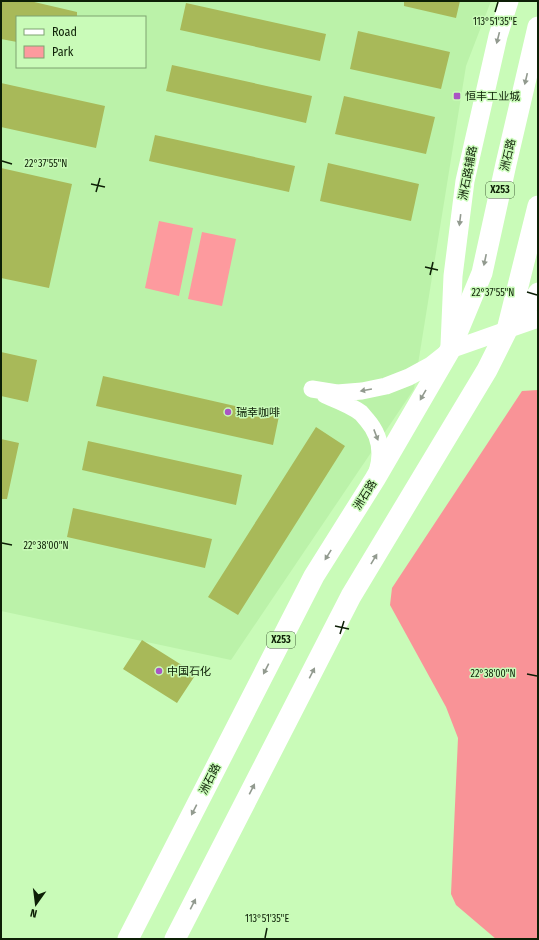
<svg xmlns="http://www.w3.org/2000/svg" width="539" height="940" font-family="'Fira Sans Condensed','Noto Sans SC',sans-serif">
<style>
.built{fill:#bbf2a9;fill-rule:evenodd}
.green{fill:#fd9a9e}
.forest{fill:#f99397}
.building{fill:#a8b959}
.lines{fill:none;stroke-linecap:round;stroke-linejoin:round}
.tertiary{stroke:#fff;stroke-width:17}
.secondary{stroke:#fff;stroke-width:19}
.primary{stroke:#fff;stroke-width:21}
.oneway{fill:#929a8f}
.ticks{fill:none;stroke:#0d1f06;stroke-width:1.5}
.poi-dot{fill:#aa55c4;stroke:#c9fbb8;stroke-width:1.5}
.labels{text-anchor:middle;dominant-baseline:central;stroke-width:3;stroke-linejoin:round;paint-order:stroke}
.shield{fill:#c9fbb8;stroke:#45613b;stroke-width:1}
.shield-label{font-size:10px;font-weight:bold;fill:#0d1f06}
.poi-label{font-size:11px;fill:#0d1f06;stroke:#c9fbb8;text-anchor:start}
.street-label{font-size:11px;fill:#0d1f06;stroke:#c9fbb8}
.ticks-label{font-size:10px;text-anchor:middle;fill:#0d1f06;stroke:#c9fbb8;stroke-width:3;stroke-linejoin:round;paint-order:stroke}
</style>
<rect width="100%" height="100%" fill="#c9fbb8"/>
<path class="built" d="M1 1H491L466 66 414 389 231 660 1 611ZM17 17H145V67H17Z"/>
<path class="green" d="M159 221 193 228 179 296 145 288Z
M202 232 236 239 222 306 188 299Z"/>
<path class="forest" d="M538 390V939H496L456 905 451 894 458 738 446 707 390 605 392 588 522 391Z"/>
<path class="building" d="M1 1H30L77 12V17H17V42L1 39Z
M404 1H460L456 18 404 6Z
M186 3 326 34 320 61 180 30Z
M358 31 450 52 441 89 350 69Z
M172 65 312 96 306 123 166 91Z
M1 83 105 106 96 148 1 127Z
M344 96 435 117 426 154 335 134Z
M155 135 295 166 289 192 149 161Z
M328 163 419 184 411 221 320 201Z
M1 168 72 184 49 288 1 278Z
M1 352 37 360 28 402 1 396Z
M103 376 279 416 273 445 96 406Z
M316 427 345 446 238 615 208 597Z
M1 439 19 443 7 499H1Z
M88 441 242 475 236 505 82 470Z
M73 508 212 539 205 568 67 537Z
M142 640 196 674 177 703 123 669Z"/>
<g class="lines">
<path class="tertiary" d="M312 389 337 393 362 391 386 386 409 377 431 365 450 350 538 319
M325 395C337 400 351 405 361 413 363 415 365 418 367 420 380 435 383 453 377 472"/>
<path class="secondary" d="M507 330 529 305 538 292
M450 345 453 276 465 181 498 36 509 1"/>
<path class="primary" d="M128 939 314 576 375 479 450 350 482 273 506 164 538 27
M175 939 351 596 487 370 507 330 538 206"/>
</g>
<defs><path id="oneway-solid" d="M-6-.8H1V-3.2L6.5 0L1 3.2V.8H-6Z"/></defs>
<g class="oneway">
<use href="#oneway-solid" transform="translate(498 38) rotate(104)"/>
<use href="#oneway-solid" transform="translate(526 79) rotate(103)"/>
<use href="#oneway-solid" transform="translate(460 220) rotate(97)"/>
<use href="#oneway-solid" transform="translate(485 260) rotate(102)"/>
<use href="#oneway-solid" transform="translate(366 390) rotate(170)"/>
<use href="#oneway-solid" transform="translate(423 395) rotate(120)"/>
<use href="#oneway-solid" transform="translate(376 435) rotate(69)"/>
<use href="#oneway-solid" transform="translate(328 555) rotate(122)"/>
<use href="#oneway-solid" transform="translate(374 559) rotate(-59)"/>
<use href="#oneway-solid" transform="translate(266 669) rotate(117)"/>
<use href="#oneway-solid" transform="translate(312 673) rotate(-63)"/>
<use href="#oneway-solid" transform="translate(252 789) rotate(-63)"/>
<use href="#oneway-solid" transform="translate(194 810) rotate(117)"/>
<use href="#oneway-solid" transform="translate(193 904) rotate(-63)"/>
</g>
<path class="ticks" d="M495 12 498 2M2 161 12 164M91 184 105 187M96 192 100 178M425 267 438 270M430 275 433 262M527 292 537 295M2 543 12 545M335 626 349 629M340 634 344 621M527 674 537 676M265 938 267 928"/>
<g class="poi-dot">
<rect x="453" y="92" width="8" height="8" rx="2"/>
<circle cx="228" cy="412" r="4"/>
<circle cx="159" cy="671" r="4"/>
</g>
<g class="labels">
<g class="shield">
<rect x="486" y="182" width="28" height="16" rx="3"/>
<rect x="267" y="632" width="28" height="16" rx="3"/>
</g>
<g class="shield-label">
<text x="500" y="190">X253</text>
<text x="281" y="640">X253</text>
</g>
<g class="poi-label">
<text x="465" y="96">恒丰工业城</text>
<text x="236" y="412">瑞幸咖啡</text>
<text x="167" y="671">中国石化</text>
</g>
<g class="street-label">
<text transform="translate(508 155) rotate(-77)">洲石路</text>
<text transform="translate(468 173) rotate(-79)">洲石路辅路</text>
<text transform="translate(365 495) rotate(-58)">洲石路</text>
<text transform="translate(210 779) rotate(-63)">洲石路</text>
</g>
</g>
<g class="ticks-label">
<text x="495" y="25">113°51'35"E</text>
<text x="46" y="167">22°37'55"N</text>
<text x="493" y="296">22°37'55"N</text>
<text x="46" y="549">22°38'00"N</text>
<text x="493" y="677">22°38'00"N</text>
<text x="267" y="922">113°51'35"E</text>
</g>
<rect width="539" height="940" fill="none" stroke="#0d1f06" stroke-width="4"/>
<rect x="16" y="16" width="130" height="52" fill="#c9fbb8" stroke="#7ea371"/>
<rect x="24" y="29" width="20" height="6" fill="#ffffff" stroke="#7ea371"/>
<text x="52" y="36" font-size="12" fill="#0d1f06">Road</text>
<rect x="24" y="46" width="20" height="12" fill="#fd9a9e" stroke="#7ea371"/>
<text x="52" y="56" font-size="12" fill="#0d1f06">Park</text>
<g transform="translate(36 904) rotate(194)" stroke="#c9fbb8" stroke-width="3" paint-order="stroke">
<path d="M0-3L7 15L0 10L-7 15Z" fill="#0d1f06"/>
<text y="-6" font-size="11" font-weight="bold" text-anchor="middle" fill="#0d1f06">N</text>
</g>
</svg>
